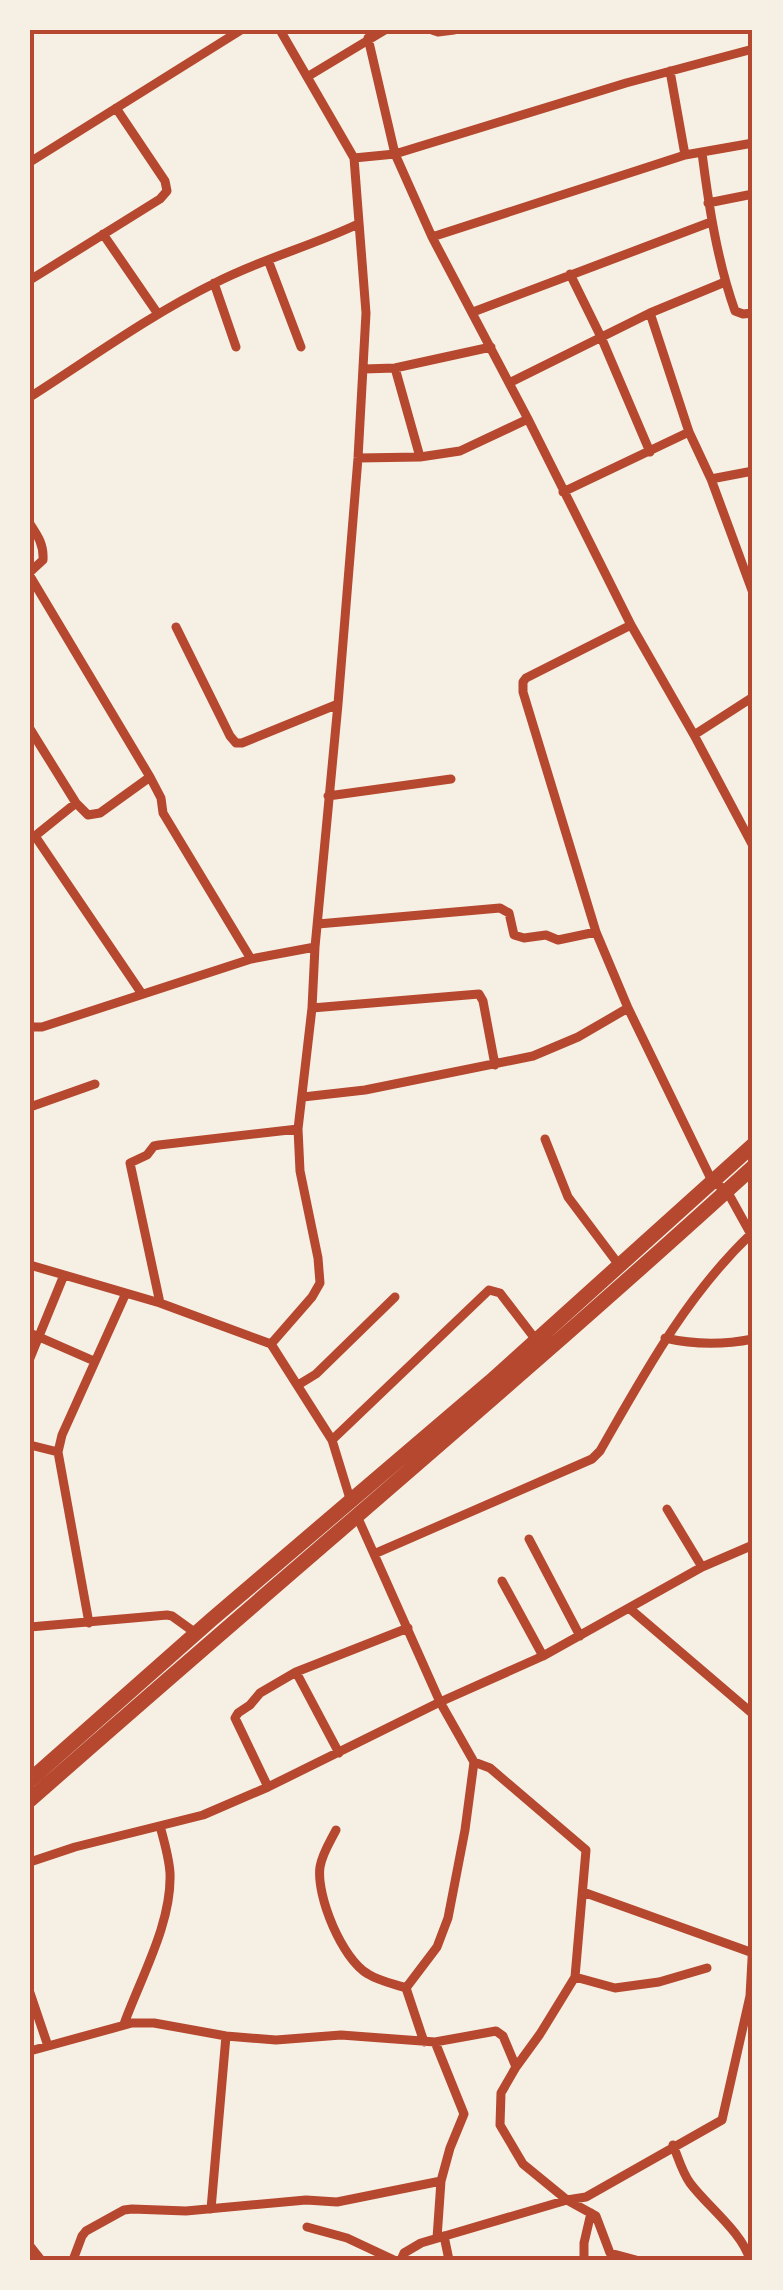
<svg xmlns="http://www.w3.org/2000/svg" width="783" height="2290" font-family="Lato,sans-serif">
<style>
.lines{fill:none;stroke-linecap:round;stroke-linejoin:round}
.minor{stroke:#b5482f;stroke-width:9}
.trunk{stroke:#b5482f;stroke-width:15}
.neatline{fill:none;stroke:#b5482f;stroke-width:4}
</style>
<rect width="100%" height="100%" fill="#f6efe4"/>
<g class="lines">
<path class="minor" d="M432 30 438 32 454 30
M368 38 395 154 432 237 528 419 631 625 694 735 753 846
M670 71 685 155
M307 77 385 30
M702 153C709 207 717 260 735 311L743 314 753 313
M354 158 395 154 626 83 753 49
M30 162 241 30
M708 203 753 194
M103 234 158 314
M432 237 685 155 753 143
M268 260 301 347
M570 274 601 337 650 452
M30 280 160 199 167 191 165 181 116 108
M214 283 236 347
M473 312 711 222
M650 313 689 432 711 479 753 593
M395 368 420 457
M364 369 395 368 491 347
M509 383 650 313 725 282
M30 397C91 358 150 315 215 283 261 259 312 246 358 224
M358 458 420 457 460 451 528 419
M711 479 753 471
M563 492 689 432
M30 524C38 536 44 545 43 560L30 572
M30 576 150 777 161 798 163 813 251 959
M631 625 526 678 523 682V692L596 932 628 1008 712 1181 727 1191 753 1238
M176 627 230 736 236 743H242L338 704
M30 729 76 803 88 815 100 813 150 777
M694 735 753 697
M328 796 451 779
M35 836 142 994
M30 840 76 803
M318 924 500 908 509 913 514 935 524 938 546 935 558 940 596 932
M312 1008 479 994 483 1001 495 1065
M30 1027H42L251 959 315 947
M303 1097 365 1090 533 1056 578 1037 628 1008
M30 1107 95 1084
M545 1139 568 1197 619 1265
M30 1265 160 1303 271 1344 332 1440 351 1502
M160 1303 130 1163 147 1155 154 1146 159 1145 298 1129
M30 1333 94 1361
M665 1338C695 1345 723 1345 753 1339
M271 1344 312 1297 320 1283 318 1258 300 1171 298 1129 312 1008 315 947 338 704 358 458 366 313 354 158 280 30
M30 1358 64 1275
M298 1385 316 1374 395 1297
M332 1440 489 1290 500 1293 536 1340
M30 1445 58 1452
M667 1509 702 1567
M357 1516 440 1702 474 1762 465 1830 448 1918 437 1947 406 1988 424 2042
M529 1539 580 1636
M374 1554 592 1459 600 1451C644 1374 686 1296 751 1234
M502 1581 543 1656
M629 1608 753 1714
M89 1623 58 1452 62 1435 126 1293
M30 1627 167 1615 172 1616 197 1634
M296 1672 339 1753
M474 1762 490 1768 586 1850 575 1977 540 2034 516 2067 501 2093 500 2125 523 2164 567 2200 596 2216 610 2253 636 2260
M268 1787 235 1718 238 1713 250 1705 260 1693 296 1672 408 1628
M336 1830C330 1842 322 1854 320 1867 316 1896 342 1959 368 1974 379 1981 394 1984 406 1988
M30 1862 75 1847 203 1815 268 1787 440 1702 543 1656 702 1567 753 1545
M583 1892 753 1953
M575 1977 615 1988 659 1982 707 1968
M30 1993 48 2046
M124 2024C141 1977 172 1923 170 1873 169 1857 164 1841 160 1826
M435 2042 464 2114 450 2148 441 2181 437 2238
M30 2051 132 2023H154L226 2036 276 2040 341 2035 435 2042 496 2031 503 2036 516 2067
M673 2145C678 2157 682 2172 690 2183 707 2206 742 2232 750 2260
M211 2209 226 2036
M307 2227 347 2238 394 2260
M444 2236 449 2260
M30 2246 41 2260
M73 2260 82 2236 86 2231 124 2210 132 2209 186 2211 306 2200 337 2202 441 2181
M401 2260 404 2253 421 2243 567 2200 586 2197 722 2120 750 1996 753 1941
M584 2260V2243L591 2213"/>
<path class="trunk" d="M30 1780 211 1620 490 1382 753 1145
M30 1800C270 1588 516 1383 753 1167"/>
</g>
<rect width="783" height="2290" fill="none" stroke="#f6efe4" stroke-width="65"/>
<rect x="32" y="32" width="718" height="2226" class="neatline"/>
</svg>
